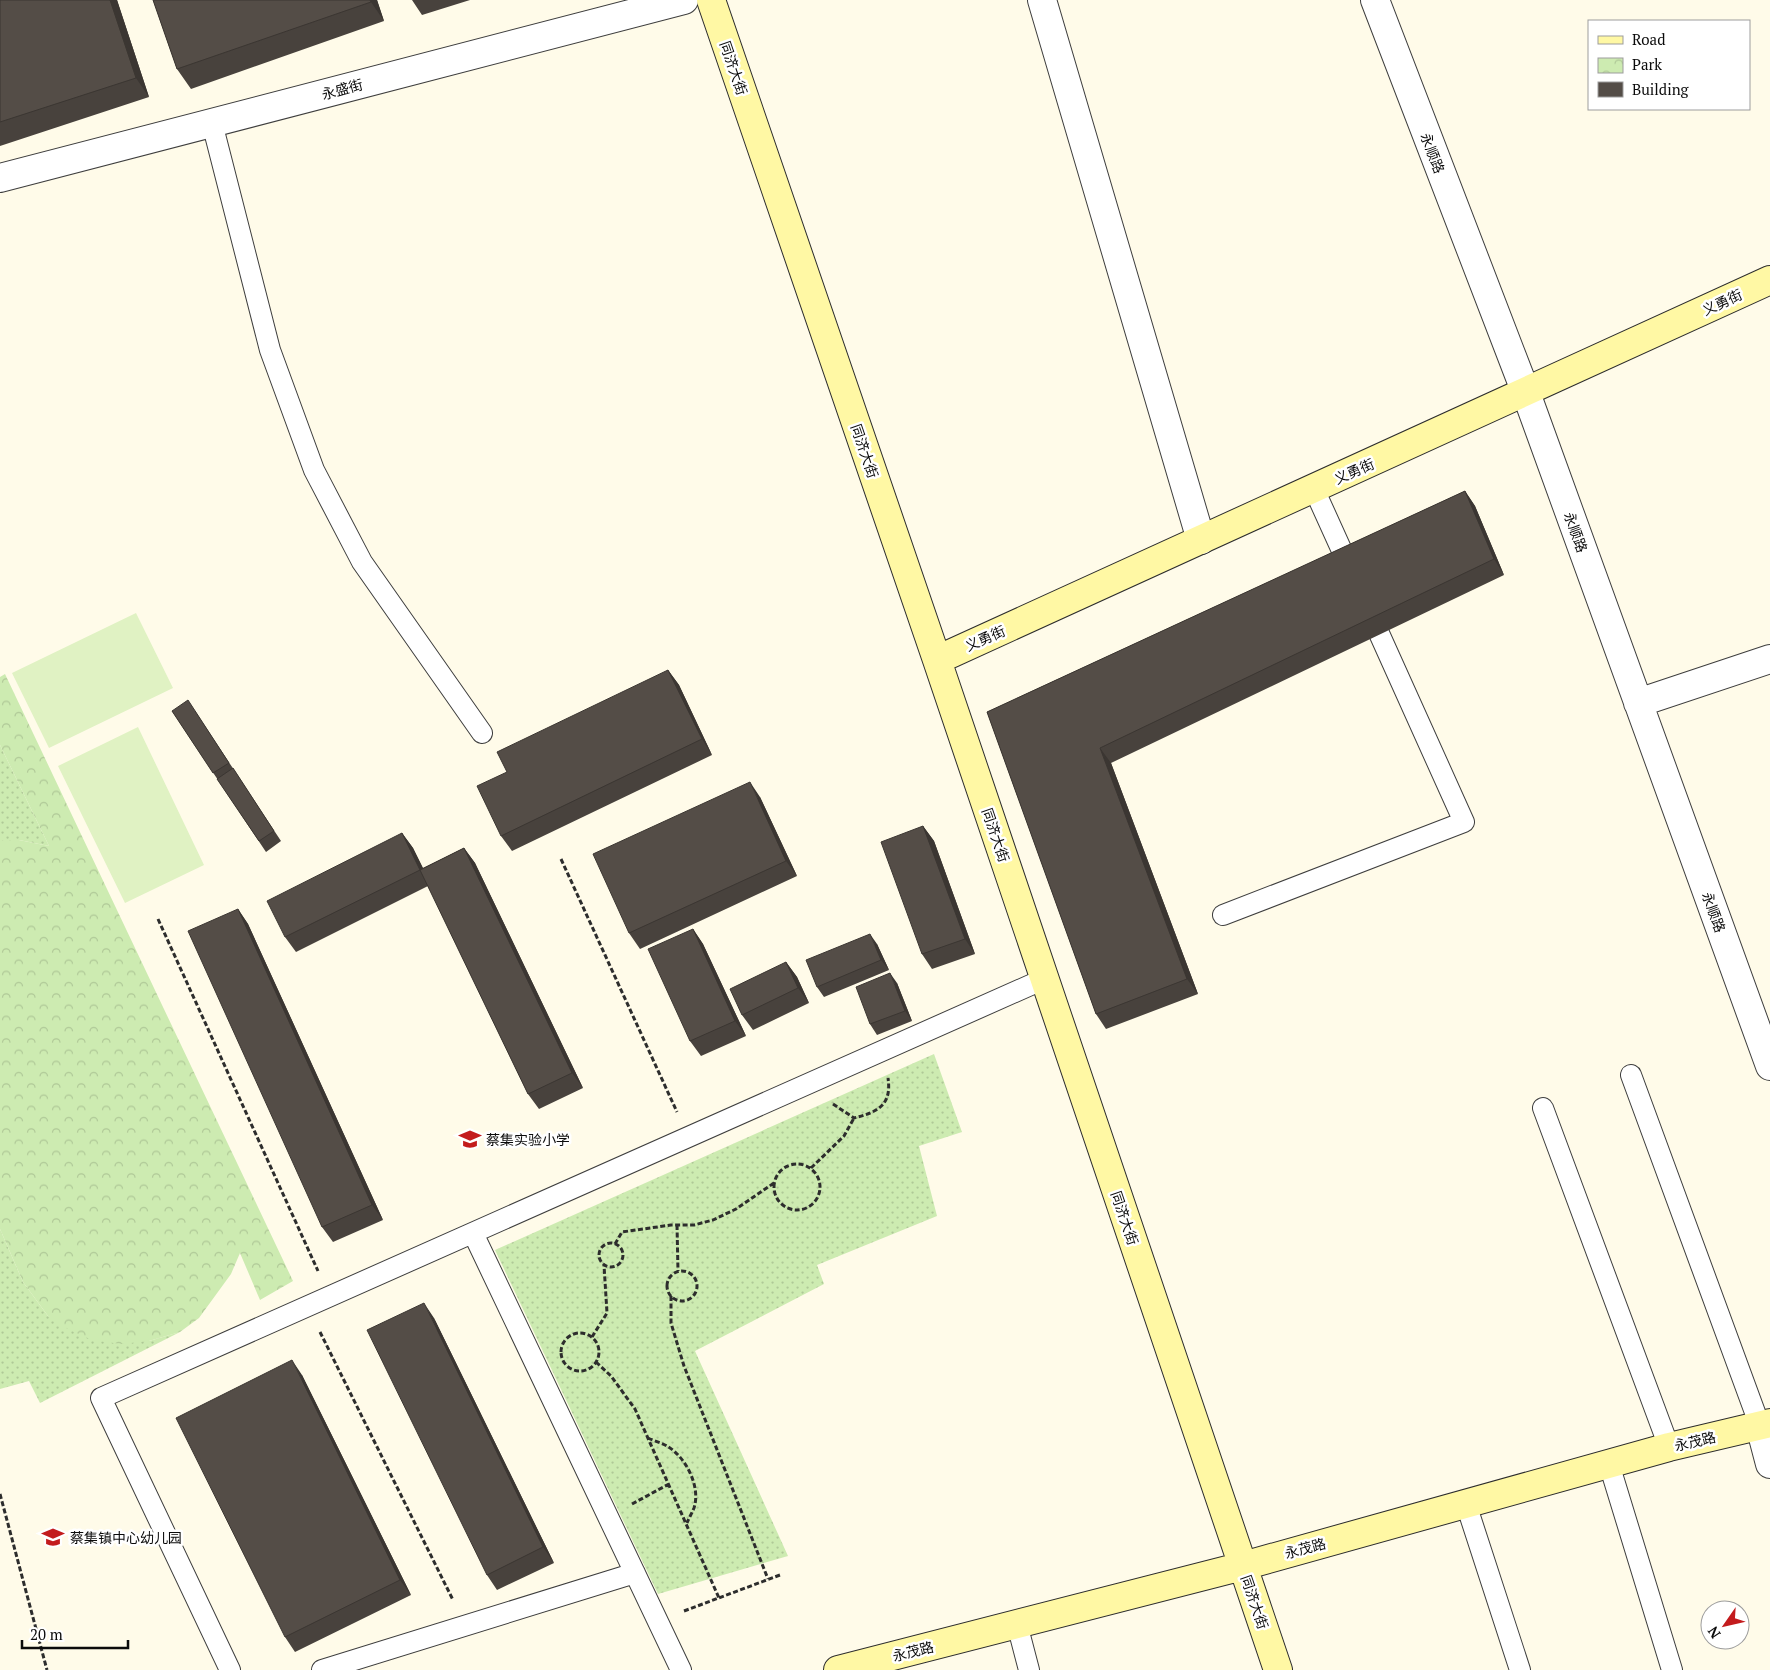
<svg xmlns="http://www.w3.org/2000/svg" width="1770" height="1670" font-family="'PT Serif','Noto Sans SC',serif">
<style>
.grass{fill:url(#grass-dots)}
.park{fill:url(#park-crowns)}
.pitch{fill:#e0f2c3}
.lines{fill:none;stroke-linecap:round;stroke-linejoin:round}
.lane-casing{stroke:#3e3e3e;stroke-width:22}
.street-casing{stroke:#3e3e3e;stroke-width:30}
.secondary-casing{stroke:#2d2d2d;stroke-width:30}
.path{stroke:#2d2d2d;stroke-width:3;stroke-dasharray:5 2.5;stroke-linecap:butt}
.lane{stroke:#fff;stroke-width:20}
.street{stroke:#fff;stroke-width:28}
.secondary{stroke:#fff8a4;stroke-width:28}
.wall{fill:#48423d}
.shaded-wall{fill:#3b3632}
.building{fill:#544d47;stroke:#3b3632}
.labels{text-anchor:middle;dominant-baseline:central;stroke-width:5;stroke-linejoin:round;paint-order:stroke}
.street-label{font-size:14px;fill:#0b0b0b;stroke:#fff}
.poi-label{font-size:14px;fill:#0b0b0b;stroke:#fff;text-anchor:start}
</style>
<defs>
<pattern id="grass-dots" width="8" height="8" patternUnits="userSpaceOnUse" patternTransform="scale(1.25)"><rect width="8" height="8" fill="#cdebb1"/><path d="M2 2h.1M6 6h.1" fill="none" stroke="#afc897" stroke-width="1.8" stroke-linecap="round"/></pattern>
<pattern id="park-crowns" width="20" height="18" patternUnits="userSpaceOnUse" patternTransform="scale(1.25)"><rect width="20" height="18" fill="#cdebb1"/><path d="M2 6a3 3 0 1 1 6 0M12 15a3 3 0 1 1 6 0" fill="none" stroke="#afc897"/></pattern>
</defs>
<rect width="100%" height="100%" fill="#fffbe9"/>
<path class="grass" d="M0 745 49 846 19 840H0Z
M934 1054 962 1132 919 1146 937 1216 817 1265 824 1284 695 1351 788 1556 658 1594 495 1250Z
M0 1229 23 1282 48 1316 149 1341 180 1332 40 1403 29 1381 0 1389Z"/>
<path class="park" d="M5 674 293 1281 260 1300 240 1253 231 1274 199 1318 180 1332 149 1341 121 1344 92 1340 68 1329 48 1316 23 1282 0 1229V840H19L49 846 0 745V677Z"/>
<path class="pitch" d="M136 613 173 688 49 748 12 673Z
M138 727 204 865 125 903 58 766Z"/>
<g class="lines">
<g class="lane-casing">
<path id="lane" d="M212 123 270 350 314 470 362 562 482 733
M1314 489 1352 573
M1223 915 1464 822 1369 611
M1631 1075 1760 1426
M1543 1108 1669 1447
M473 1233 681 1670
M1609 1464 1672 1670
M1466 1504 1520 1670
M1017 1624 1029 1670
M230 1670 101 1398 1044 979
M322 1670 635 1573"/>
</g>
<g class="street-casing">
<path id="street" d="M1042 0 1201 540
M1375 0 1526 393 1770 1066
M0 178 684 0
M1638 703 1770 659
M1760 1426 1770 1464"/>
</g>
<g class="secondary-casing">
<path id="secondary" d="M711 0 937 660 1278 1670
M937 660 1770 280
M838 1670 1243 1566 1669 1447 1770 1423"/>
</g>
<path class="path" d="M561 859 677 1112
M158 919 318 1271
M833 1104 854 1118C878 1112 892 1105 888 1078
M774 1187a23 23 0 1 1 46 0a23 23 0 1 1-46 0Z
M811 1168 844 1136 854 1118
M677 1225 678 1271
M599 1255a12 12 0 1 1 24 0a12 12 0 1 1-24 0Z
M615 1244 622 1232 671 1225H694L713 1220 736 1209 774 1183
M667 1286a15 15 0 1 1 30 0a15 15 0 1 1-30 0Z
M671 1296V1323L684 1366 768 1579
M320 1332 453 1600
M561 1352a19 19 0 1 1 38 0a19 19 0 1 1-38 0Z
M592 1337 607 1313 604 1265
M596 1362 611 1376 635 1409 719 1598
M648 1438C654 1441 662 1443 667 1446 686 1457 701 1487 694 1508 692 1513 689 1518 687 1523
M0 1494 47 1670
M632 1504 669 1484
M684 1611 780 1575"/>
<use href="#lane" class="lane"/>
<use href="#street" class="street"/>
<use href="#secondary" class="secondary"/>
</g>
<path class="wall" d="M0 0H117L149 97 0 146Z
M153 0H377L384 21 191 89 177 69Z
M412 0H470L422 15Z
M1465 491 1475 506 1504 575 1111 763 1198 994 1106 1029 1096 1014 987 712Z
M668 670 679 685 712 755 512 851 501 836Z
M172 711H195L281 841 266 852Z
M760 797 797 876 640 949 629 933Z
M923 826 934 841 975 954 932 969 922 954Z
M402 833 413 848 423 868 464 848 475 863 583 1088 539 1109 528 1094 428 886 296 952 285 937Z
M238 909 248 924 383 1220 333 1242 322 1227Z
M693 929 703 944 746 1036 701 1056 690 1041Z
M877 944 889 970 824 997 817 987Z
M786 962 797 977 809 1003 753 1030 742 1015Z
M897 983 912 1021 877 1035 870 1024Z
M434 1318 554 1563 497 1590 487 1575Z
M302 1375 411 1595 295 1652 285 1637Z"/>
<path class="shaded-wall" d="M110 0H117L149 97 136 78Z
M370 0H377L384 21 371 2Z
M1465 491 1475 506 1504 575 1494 559Z
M668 670 679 685 712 755 702 739Z
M1100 748 1111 763 1198 994 1187 979Z
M750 782 760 797 797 876 786 861Z
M923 826 934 841 975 954 965 939Z
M402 833 413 848 431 885 420 870Z
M464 848 475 863 583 1088 572 1073Z
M238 909 248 924 383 1220 372 1205Z
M693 929 703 944 746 1036 735 1021Z
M870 934 877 944 889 970 881 960Z
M786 962 797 977 809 1003 798 988Z
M890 973 897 983 912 1021 905 1011Z
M424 1303 434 1318 554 1563 543 1547Z
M292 1360 302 1375 411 1595 400 1580Z"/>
<path class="building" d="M0 0H110L136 78 0 122Z
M153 0H370L371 2 177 69Z
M1465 491 1494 559 1100 748 1187 979 1096 1014 987 712Z
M668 670 702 739 501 836 477 786 507 772 497 752Z
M188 700 229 763 213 773 172 711Z
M233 768 274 831 259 841 217 779Z
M750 782 786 861 629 933 593 854Z
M923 826 965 939 922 954 881 842Z
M402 833 420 870 285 937 267 901Z
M464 848 572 1073 528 1094 420 870Z
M238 909 372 1205 322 1227 188 931Z
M693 929 735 1021 690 1041 648 949Z
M870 934 881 960 817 987 806 960Z
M786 962 798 988 742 1015 730 989Z
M890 973 905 1011 870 1024 856 987Z
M424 1303 543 1547 487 1575 367 1330Z
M292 1360 400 1580 285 1637 176 1418Z"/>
<defs>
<g id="school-bare" transform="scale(1.725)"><path d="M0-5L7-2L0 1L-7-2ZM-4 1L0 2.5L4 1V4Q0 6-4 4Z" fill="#c31b1d" stroke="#fff" stroke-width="2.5" paint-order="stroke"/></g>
</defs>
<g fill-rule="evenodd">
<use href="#school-bare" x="470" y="1139"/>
<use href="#school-bare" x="53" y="1537"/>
</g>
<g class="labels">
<g class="street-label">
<text transform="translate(734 68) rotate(71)">同济大街</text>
<text transform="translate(342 89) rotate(-15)">永盛街</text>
<text transform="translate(1433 153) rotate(69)">永顺路</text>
<text transform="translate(1722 302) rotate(-25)">义勇街</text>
<text transform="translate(865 451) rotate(71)">同济大街</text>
<text transform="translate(1354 471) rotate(-24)">义勇街</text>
<text transform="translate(1576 532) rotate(70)">永顺路</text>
<text transform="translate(985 638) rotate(-24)">义勇街</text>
<text transform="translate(996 835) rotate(71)">同济大街</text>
<text transform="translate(1714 912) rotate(70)">永顺路</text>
<text transform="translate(1125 1218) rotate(71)">同济大街</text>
<text transform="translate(1695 1441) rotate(-13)">永茂路</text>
<text transform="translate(1305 1548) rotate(-15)">永茂路</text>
<text transform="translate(1255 1602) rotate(71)">同济大街</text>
<text transform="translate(913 1651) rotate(-14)">永茂路</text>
</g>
<g class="poi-label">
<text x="486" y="1139">蔡集实验小学</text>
<text x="70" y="1537">蔡集镇中心幼儿园</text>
</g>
</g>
<rect x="1588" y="20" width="162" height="90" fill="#ffffff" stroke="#9d9d9d"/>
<rect x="1598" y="36" width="25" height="8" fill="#fff8a4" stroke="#9d9d9d"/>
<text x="1632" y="45" font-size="15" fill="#0b0b0b">Road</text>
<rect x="1598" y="58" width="25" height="15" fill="url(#park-crowns)" stroke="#9d9d9d"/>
<text x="1632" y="70" font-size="15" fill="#0b0b0b">Park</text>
<rect x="1598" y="82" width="25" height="15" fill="#544d47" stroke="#9d9d9d"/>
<text x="1632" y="95" font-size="15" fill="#0b0b0b">Building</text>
<g transform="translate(1725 1625) rotate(236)"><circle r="24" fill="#ffffff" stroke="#9d9d9d"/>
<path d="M0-4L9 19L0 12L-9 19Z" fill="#c31b1d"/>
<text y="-8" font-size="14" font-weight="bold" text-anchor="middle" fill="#0b0b0b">N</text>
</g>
<path d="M22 1640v8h106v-8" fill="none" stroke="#0b0b0b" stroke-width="2.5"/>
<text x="30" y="1640" font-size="15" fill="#0b0b0b" stroke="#ffffff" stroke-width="4" paint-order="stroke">20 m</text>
</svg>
